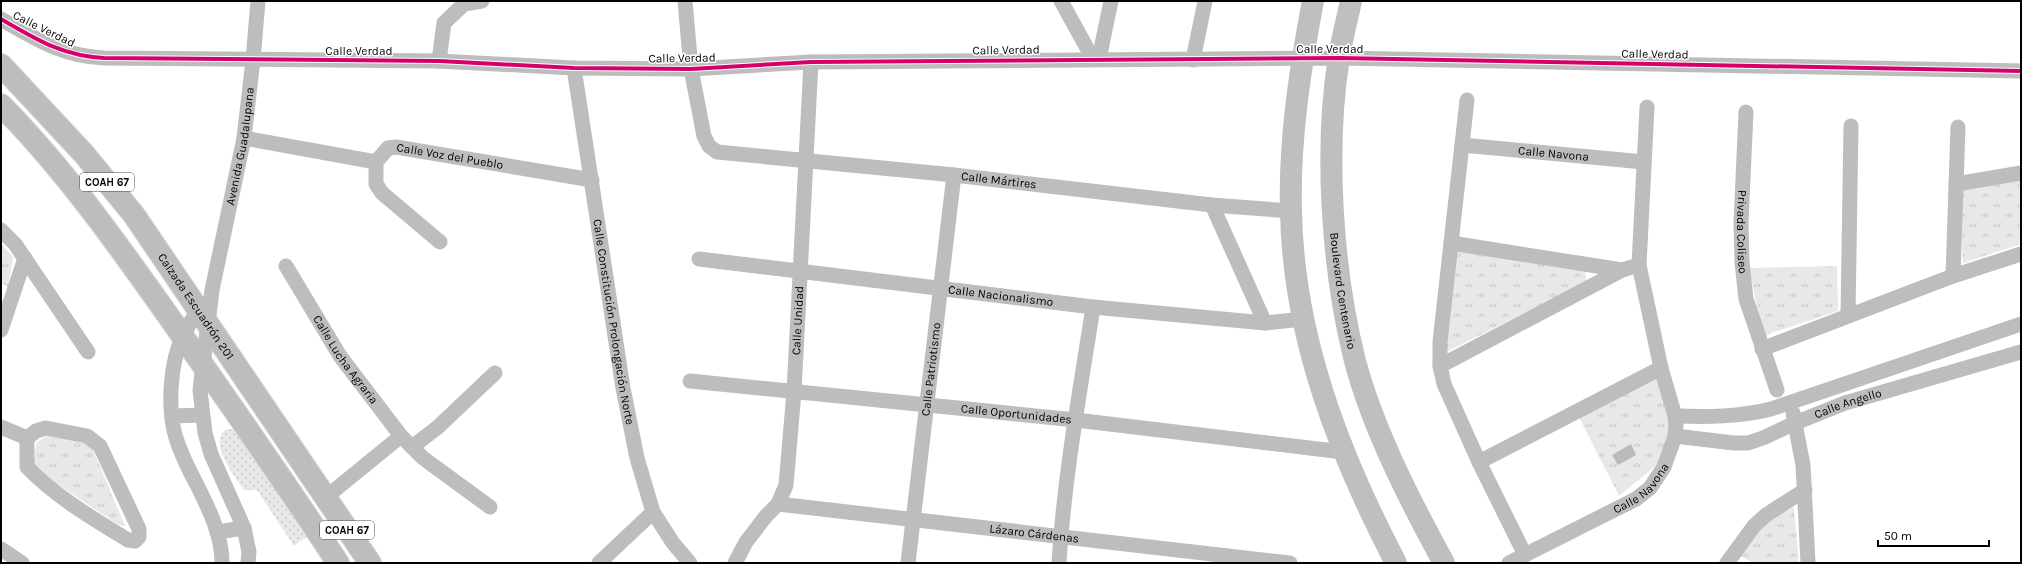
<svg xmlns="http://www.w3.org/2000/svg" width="2022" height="564" font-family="Karla,sans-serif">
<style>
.grass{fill:url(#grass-dots)}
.park{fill:url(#park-tufts)}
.water{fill:#bababa}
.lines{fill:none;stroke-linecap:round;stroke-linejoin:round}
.primary-casing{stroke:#dbdbdb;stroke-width:24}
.street{stroke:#bdbdbd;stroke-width:15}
.secondary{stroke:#bfbfbf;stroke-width:22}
.primary{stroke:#bdbdbd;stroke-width:22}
.cycleway-casing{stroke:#fff;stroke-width:6}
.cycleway{stroke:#d6006c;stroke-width:4}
.labels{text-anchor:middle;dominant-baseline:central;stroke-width:3;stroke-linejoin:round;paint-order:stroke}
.shield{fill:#fff;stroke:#4c4c4c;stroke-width:1}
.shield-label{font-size:11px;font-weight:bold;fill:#000}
.street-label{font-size:12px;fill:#000;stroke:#fff}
</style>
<defs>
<pattern id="grass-dots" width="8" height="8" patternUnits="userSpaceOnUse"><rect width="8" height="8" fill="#e8e8e8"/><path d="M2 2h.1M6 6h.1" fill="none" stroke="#c5c5c5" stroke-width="1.8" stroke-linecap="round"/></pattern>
<pattern id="park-tufts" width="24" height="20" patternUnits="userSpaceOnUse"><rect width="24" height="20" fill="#e8e8e8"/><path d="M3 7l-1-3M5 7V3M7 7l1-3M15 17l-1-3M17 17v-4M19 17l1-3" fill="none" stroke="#c5c5c5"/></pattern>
</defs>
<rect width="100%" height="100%" fill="#fff"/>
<path class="grass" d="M230 429 235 430 308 536 294 546 257 490H244C236 478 208 443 225 430Z"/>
<path class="park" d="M2021 177V244L1963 263 1959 188Z
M1 244 13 257 8 287 1 283Z
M1453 248 1585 270 1587 282 1444 353Z
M1837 266 1838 311 1763 336 1749 268Z
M1658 374 1669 418 1668 438 1659 463 1619 496 1579 417Z
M51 434 91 445 125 526 117 524 32 467 37 442Z
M1794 507 1799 563H1753L1738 554 1756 528Z"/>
<path class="water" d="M1631 444 1636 455 1618 465 1612 455Z"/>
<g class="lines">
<g class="primary-casing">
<g id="primary">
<path id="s16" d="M1 65 84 154 134 215 370 563"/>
<path d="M1 105C71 176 128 259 186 341 237 414 289 488 338 563"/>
</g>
</g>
<g class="street">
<path id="s1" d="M685 1 691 69 704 136 709 146 717 152 954 175 1212 205 1291 211"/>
<path d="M1061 1 1093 59"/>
<path d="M1 19C36 39 62 56 104 58L439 61 574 68 691 69 811 62 1339 58 2021 71"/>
<path d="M1099 59 1111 1"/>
<path d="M1193 60 1205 1"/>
<path d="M439 61 444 23 464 4 482 1"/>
<path id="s2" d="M574 68 623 388 637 458 653 512 673 543 690 563"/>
<path d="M1467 100 1440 342V366L1444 384 1479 462 1525 555"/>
<path id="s3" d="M1746 112 1741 223 1742 262 1746 299 1777 390"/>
<path d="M244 138 376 162"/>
<path id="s4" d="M1462 145 1644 162"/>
<path d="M1956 184 2021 173"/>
<path d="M1212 205 1265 323"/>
<path d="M1 230 15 244 88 352"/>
<path id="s5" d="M440 242 382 193 376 184V162L388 148 396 147 592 180"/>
<path d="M1451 243 1622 270"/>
<path id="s6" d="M699 259 1093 307 1265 323 1303 319"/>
<path id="s7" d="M286 266 340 356 401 436 423 458 490 507"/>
<path d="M1953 276 1958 127"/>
<path d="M202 304C196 314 188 325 183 336 170 362 167 409 176 438 181 454 189 470 197 485 209 509 222 535 222 563"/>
<path d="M1848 314 1851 126"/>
<path d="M1 330 25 258"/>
<path d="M1762 349 1953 276 2021 254"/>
<path d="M1440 366 1622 270 1639 265"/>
<path id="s8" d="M690 381 1076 420 1343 452"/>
<path d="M1793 413 1803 465 1808 563"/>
<path d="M172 416 202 415"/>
<path d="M1675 416C1708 417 1739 417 1771 409L2021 324"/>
<path d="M1 427 27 438"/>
<path d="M46 428 87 436 100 446 139 529V537L135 541 128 540C92 518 56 497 27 467V438L36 431Z"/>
<path id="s9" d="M1675 436 1734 443H1748L1763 438 1795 423 1845 403 2021 352"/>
<path d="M412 447 438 427 495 373"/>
<path d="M1479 462 1661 368"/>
<path d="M325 498 401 436"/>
<path id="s10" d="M778 504 1290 563"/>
<path d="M217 532 244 528"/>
<path d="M1 549 22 563"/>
<path id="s11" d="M248 563 249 552 244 528 211 454 205 433 200 390 212 290 244 138 253 60 258 1"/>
<path d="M599 563 653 512"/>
<path id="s12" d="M735 563 746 542 766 516 778 504 786 485 794 392 811 62"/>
<path id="s13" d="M908 563 954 175"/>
<path d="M1059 563C1064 477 1080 392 1093 307"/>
<path id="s14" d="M1509 563 1636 499 1650 488 1664 467 1675 436 1676 426 1675 416 1661 368 1639 265 1647 107"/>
<path d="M1727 563 1754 526 1766 515 1805 490"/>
</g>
<g class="secondary">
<path d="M1313 1C1300 70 1289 140 1291 211 1293 336 1339 454 1396 563"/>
<path id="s15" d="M1351 1C1347 20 1342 38 1339 57 1324 150 1332 270 1355 361 1373 429 1410 501 1444 563"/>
</g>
<use href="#primary" class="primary"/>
<g class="cycleway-casing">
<path id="cycleway" d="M1 19C36 39 62 56 104 58L439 61 574 68 691 69 811 62 1339 58 2021 71"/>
</g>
<use href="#cycleway" class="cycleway"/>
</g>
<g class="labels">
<g class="shield">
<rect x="80" y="173" width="54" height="18" rx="3"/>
<rect x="320" y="521" width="54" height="18" rx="3"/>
</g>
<g class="shield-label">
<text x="107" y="182">COAH 67</text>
<text x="347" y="530">COAH 67</text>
</g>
<g class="street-label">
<text transform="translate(44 29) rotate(26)">Calle Verdad</text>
<text x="1330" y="49">Calle Verdad</text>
<text transform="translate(1006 50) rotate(-1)">Calle Verdad</text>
<text x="359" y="51">Calle Verdad</text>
<text transform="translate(1655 54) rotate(1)">Calle Verdad</text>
<text transform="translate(682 58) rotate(-1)">Calle Verdad</text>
<text stroke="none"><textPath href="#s11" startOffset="429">Avenida Guadalupana</textPath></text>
<text stroke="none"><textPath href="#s4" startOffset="92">Calle Navona</textPath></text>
<text stroke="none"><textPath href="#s5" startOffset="190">Calle Voz del Pueblo</textPath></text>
<text stroke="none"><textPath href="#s1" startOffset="441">Calle Mártires</textPath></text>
<text stroke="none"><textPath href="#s3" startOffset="120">Privada Coliseo</textPath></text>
<text stroke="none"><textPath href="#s15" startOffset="292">Boulevard Centenario</textPath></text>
<text stroke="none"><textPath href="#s6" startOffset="304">Calle Nacionalismo</textPath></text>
<text stroke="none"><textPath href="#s16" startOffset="311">Calzada Escuadrón 201</textPath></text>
<text stroke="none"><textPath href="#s12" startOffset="259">Calle Unidad</textPath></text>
<text stroke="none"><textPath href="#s2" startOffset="257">Calle Constitución Prolongación Norte</textPath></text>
<text stroke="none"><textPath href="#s7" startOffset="111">Calle Lucha Agraria</textPath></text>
<text stroke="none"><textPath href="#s13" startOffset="195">Calle Patriotismo</textPath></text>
<text stroke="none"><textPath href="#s9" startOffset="181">Calle Angello</textPath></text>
<text stroke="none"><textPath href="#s8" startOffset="328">Calle Oportunidades</textPath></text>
<text stroke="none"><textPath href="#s14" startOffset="153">Calle Navona</textPath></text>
<text stroke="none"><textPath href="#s10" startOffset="258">Lázaro Cárdenas</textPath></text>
</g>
</g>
<rect width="2022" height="564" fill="none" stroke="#000000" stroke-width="4"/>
<path d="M1878 540v6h111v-6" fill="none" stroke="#000000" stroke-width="2"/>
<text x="1884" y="540" font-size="12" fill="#000000" stroke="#ffffff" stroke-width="3" paint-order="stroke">50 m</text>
</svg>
